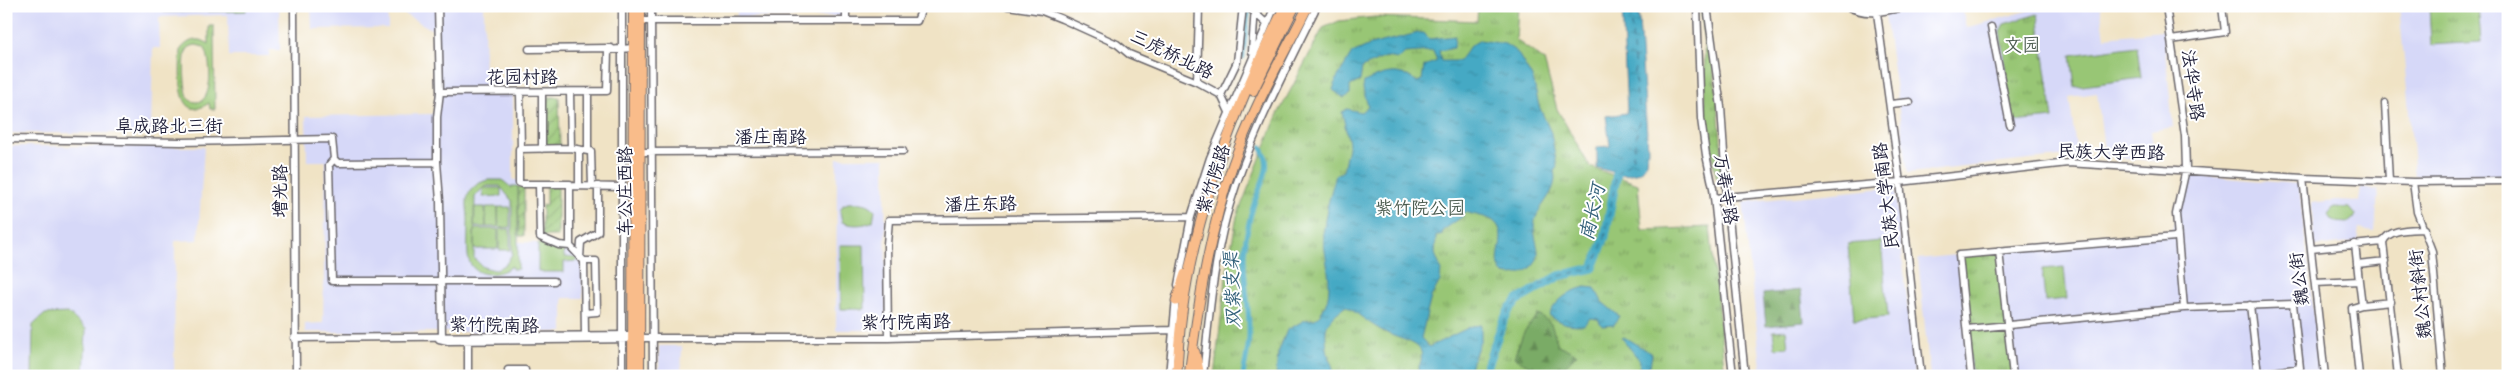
<svg xmlns="http://www.w3.org/2000/svg" width="2514" height="382" font-family="Itim,'LXGW WenKai TC',sans-serif">
<style>
.built{fill:#d6d8f8}
.grass{fill:url(#grass-tufts);stroke:#5d7458}
.forest{fill:url(#forest-firs);stroke:#4e6650}
.garden{fill:url(#garden-furrows);stroke:#5d7458}
.pitch{fill:#98c675;stroke:#5d7458;fill-rule:evenodd}
.water{fill:url(#water-ripples);stroke:#336680}
.lines{fill:none;stroke-linecap:round;stroke-linejoin:round}
.canal{stroke:#44a9c4;stroke-width:5}
.river{stroke:#44a9c4;stroke-width:9}
.ferry{stroke:#315f79;stroke-width:1;stroke-dasharray:6 5;stroke-linecap:butt}
.minor-casing{stroke:#6a666b;stroke-width:9}
.major-casing{stroke:#6a666b;stroke-width:10}
.highway-casing{stroke:#6a666b;stroke-width:11}
.minor{stroke:#fff;stroke-width:6}
.major{stroke:#f9bc8a;stroke-width:8}
.highway{stroke:#f9bc8a;stroke-width:9}
.labels{text-anchor:middle;dominant-baseline:central;stroke-width:4;stroke-linejoin:round;paint-order:stroke}
.park-label{font-size:18px;fill:#4b5b4f;stroke:#fff}
.street-label{font-size:18px;fill:#22223b;stroke:#fff}
.water-label{font-size:19px;font-style:italic;fill:#315f79;stroke:#fff}
</style>
<defs>
<pattern id="grass-tufts" width="24" height="20" patternUnits="userSpaceOnUse" patternTransform="scale(1.25)"><rect width="24" height="20" fill="#98c675"/><path d="M3 7l-1-3M5 7V3M7 7l1-3M15 17l-1-3M17 17v-4M19 17l1-3" fill="none" stroke="#7ca061"/></pattern>
<pattern id="forest-firs" width="22" height="20" patternUnits="userSpaceOnUse" patternTransform="scale(1.25)"><rect width="22" height="20" fill="#7aab66"/><path d="M5 1l3.5 6h-7zM16 11l3.5 6h-7z" fill="#648b55"/></pattern>
<pattern id="garden-furrows" width="10" height="10" patternUnits="userSpaceOnUse" patternTransform="scale(1.25)"><rect width="10" height="10" fill="#98c675"/><path d="M-1 1l2-2M0 10L10 0M9 11l2-2" fill="none" stroke="#7ca061"/></pattern>
<pattern id="water-ripples" width="26" height="14" patternUnits="userSpaceOnUse" patternTransform="scale(1.25)"><rect width="26" height="14" fill="#44a9c4"/><path d="M2 4q2-2 4 0t4 0M15 11q2-2 4 0t4 0" fill="none" stroke="#3889a0"/></pattern>
</defs>
<rect width="100%" height="100%" fill="#fff"/>
<filter id="ink" filterUnits="userSpaceOnUse"><feTurbulence type="fractalNoise" baseFrequency=".02" numOctaves="2"/><feDisplacementMap in="SourceGraphic" scale="10" xChannelSelector="R" yChannelSelector="G"/><feConvolveMatrix kernelMatrix="1 2 1 2 8 2 1 2 1" color-interpolation-filters="sRGB"/></filter>
<filter id="wash" filterUnits="userSpaceOnUse"><feTurbulence type="fractalNoise" baseFrequency=".0096" numOctaves="4" result="noise"/><feDisplacementMap in="SourceGraphic" scale="20" xChannelSelector="R" yChannelSelector="G"/><feGaussianBlur stdDeviation="1.12" result="paint"/><feColorMatrix in="noise" values="0 0 0 0 0 0 0 0 0 0 0 0 0 0 0 0 0 1.4 0 .05"/><feComposite in="paint" operator="in"/></filter>
<g filter="url(#wash)">
<rect width="100%" height="100%" fill="#f0e3c5"/>
<path class="built" d="M6 6H279L280 50H269V56H229L228 15 159 17 160 48H153L151 133H6Z
M311 6H388V28L312 29Z
M404 6H484L485 94H513V180H518L519 242 553 244 574 252 582 265 583 298H563V332H305V324L323 323 326 161H307L306 116 433 114 436 106 433 30 404 14Z
M737 6H843L844 16 737 18Z
M1920 6H1962L1966 28 2044 6H2100L2105 37 2163 31 2173 127 2151 131 2155 161 2105 156 2097 93 2069 97 2077 155 1908 173 1885 14Z
M2399 6H2508V175H2415Z
M6 146 204 147 198 240 175 241 174 376H6Z
M837 158H885L886 330H836Z
M2191 175 2299 184 2320 376H1930L1918 259 2171 232Z
M1895 187 1915 376H1762L1743 202Z
M2361 188 2378 190 2375 231 2359 229 2357 242 2315 247 2311 203 2336 200 2359 201Z
M659 346H682L681 376H659Z"/>
<path class="grass" d="M1478 6H1518L1516 40 1544 60 1557 109 1590 167 1638 184 1642 230 1710 227 1725 376H1214L1227 270 1237 216 1277 116 1323 28 1339 21 1375 17 1477 21Z
M1701 6H1705L1718 103 1724 179 1721 181 1716 177 1706 123 1704 36Z
M2429 6H2478L2481 42 2431 45Z
M2038 14 2053 118 2013 122 2000 31 2004 24Z
M1999 251 2014 376H1972L1959 255Z
M1786 330 1788 347 1775 348 1773 331Z"/>
<path class="forest" d="M1801 290 1804 322 1766 326 1763 294Z
M1538 314 1551 324 1558 345 1577 354 1558 373C1540 373 1528 366 1514 357L1524 332Z"/>
<path class="garden" d="M543 97H559L560 147H544Z
M546 186H558V236H542V205H546Z
M518 187H524V236H519Z"/>
<path class="pitch" d="M246 6V11L164 12 163 7 169 6Z
M209 26H214L215 109H210L209 103C175 127 180 66 181 49 189 39 199 37 209 44ZM196 45 204 47C212 57 215 113 190 100 184 94 183 60 186 52 188 47 191 46 196 45Z
M2137 46 2141 78 2075 87 2071 55Z
M488 180H502L512 188V186H518V269H512V266C498 277 471 279 468 256 467 245 468 232 468 220 468 212 465 200 469 193 473 186 480 182 488 180ZM488 186H500L512 201V254L506 264 495 270 483 267 474 258 475 197 483 188V197L501 196V188H483Z
M848 203C859 203 867 201 875 210L873 221C864 226 851 226 842 222L840 211 843 205Z
M474 207H485L486 227H474Z
M486 207H498V227H486Z
M498 207H510V227L499 228Z
M2334 207 2350 208 2355 214 2354 218 2349 222 2333 221 2328 214Z
M474 229H498V249H474Z
M499 229H510V250H499Z
M1881 241 1888 317 1854 320 1848 244Z
M538 243 559 247 564 251V257L577 258V261L564 262V272H538Z
M840 245H864L865 309H841Z
M2064 267 2067 299 2045 301 2042 269Z
M68 313 86 329 84 376H32L33 325 45 314Z"/>
<path class="water" d="M1622 6H1638L1648 149 1647 162 1640 172 1625 175 1597 168V147L1610 146 1606 116 1627 113Z
M1418 33H1424L1429 39 1455 36 1454 48 1439 51 1441 61H1459L1470 46 1480 40 1505 44 1517 52 1533 79 1539 106 1551 133 1557 167 1554 171C1559 191 1541 202 1535 220 1532 231 1537 241 1538 251 1539 269 1519 278 1504 274 1488 260 1513 234 1492 220 1485 216 1474 215 1465 212L1462 214 1463 216 1442 231V235H1436L1435 254 1441 269 1440 281 1431 297 1421 338 1429 347 1472 326 1481 325V339L1467 376H1414C1435 342 1409 344 1387 333 1372 326 1360 315 1346 306 1323 322 1324 329 1328 355 1328 360 1333 364 1333 370L1328 376H1276L1278 353 1287 330 1305 320 1315 319C1342 296 1321 258 1324 228 1326 209 1331 192 1336 175L1343 171 1349 143 1342 112 1347 109 1361 112 1368 106 1363 89 1364 82C1384 73 1398 67 1417 82L1422 80 1424 66 1437 61 1433 51 1405 53 1398 59 1385 57 1362 68 1360 81 1350 86V94L1344 98 1333 90 1336 80 1352 53 1370 45Z
M1586 287 1595 288 1602 302 1619 316 1614 325 1602 326 1598 319 1590 318 1584 325C1569 325 1560 324 1549 315 1556 300 1570 290 1586 287Z
M1624 337 1652 354 1650 366 1639 370 1640 361 1622 338Z"/>
<g class="lines">
<path class="canal" d="M1243 57 1249 7
M1243 376C1245 362 1249 348 1249 334 1250 302 1240 270 1246 238 1248 226 1251 212 1255 201 1261 182 1274 166 1261 147"/>
<path class="river" d="M1483 376 1503 322 1510 308 1518 300 1559 276 1593 268 1605 237 1617 173 1626 165"/>
<path class="ferry" d="M1484 376 1510 308 1540 285 1559 276 1593 268 1605 237 1617 173 1632 161 1639 122 1643 114 1637 100 1630 6"/>
</g>
</g>
<g filter="url(#ink)">
<g class="lines">
<g class="minor-casing">
<path id="minor" d="M294 6 296 376
M438 6 440 92 437 117V162L440 201 442 337
M622 6V376
M651 6 653 376
M1008 6 1042 11 1062 19 1117 44 1129 54 1197 82 1221 95 1229 112
M1247 6 1266 23
M1697 6 1701 119 1706 155 1713 188 1733 376
M1707 6 1721 107 1727 198 1745 376
M1847 6C1866 17 1887 11 1908 6
M2166 6 2185 136 2186 169 2176 214 2184 308
M1877 13 1900 182 1921 376
M641 21H917L923 6
M846 21V6
M1991 27 2010 125
M2171 40 2225 32 2222 6
M529 49 611 48
M1252 52 1255 6
M1197 82 1199 6
M440 92 607 91 608 50 633 48
M520 92 521 149
M542 92V149
M570 92 571 148 519 149V183L522 184H570V186
M1221 95 1237 62 1243 6
M2385 103 2389 181
M1890 104 1910 102
M6 139 181 142 332 139 334 159 338 163 437 162
M571 148 588 151V92
M588 151H591L592 186
M641 152 903 151
M334 159 329 165 332 281H554
M2303 178 2325 376
M2413 182 2417 212 2432 251 2443 376
M539 184 540 237 559 245 570 246
M579 186V151
M1714 198 1900 182 2068 163 2303 178 2413 182 2508 181
M2355 244 2359 281
M2311 249 2383 242
M1999 251 2013 376
M580 258 581 242 598 232V186
M584 261H596L597 312 585 313
M2357 264 2386 261
M2315 283 2359 281 2362 305 2352 308 2359 376
M1178 285 1191 217 1210 158 1275 6
M2250 305 2258 374
M2362 305 2391 302
M1967 329 2184 308 2293 304 2300 368 2246 376
M585 336 584 261 570 246V186L622 187
M294 338 632 335 640 338H888L1172 330
M888 338 887 244 889 220 1191 217
M439 339 448 341 636 339
M468 341V376
M508 370H525V376
M1169 376 1176 297
M1203 376C1209 319 1213 259 1230 204 1251 134 1285 71 1317 6
M1971 376 1959 255 2176 237
M2398 376 2383 242C2389 228 2412 230 2425 229"/>
</g>
<g class="major-casing">
<path id="major" d="M632 376 633 6
M640 376 641 6"/>
</g>
<g class="highway-casing">
<path id="highway" d="M1253 91 1295 6
M1176 301 1185 274
M1195 352 1200 376
M1177 376C1180 247 1229 120 1285 6
M1189 376C1198 305 1209 232 1233 164 1252 109 1282 58 1308 6"/>
</g>
<use href="#minor" class="minor"/>
<use href="#major" class="major"/>
<use href="#highway" class="highway"/>
</g>
</g>
<g class="labels">
<g class="park-label">
<text x="2022" y="45">文园</text>
<text x="1420" y="208">紫竹院公园</text>
</g>
<g class="street-label">
<text transform="translate(1172 54) rotate(26)">三虎桥北路</text>
<text x="522" y="77">花园村路</text>
<text transform="translate(2193 85) rotate(82)">法华寺路</text>
<text x="169" y="126">阜成路北三街</text>
<text x="771" y="137">潘庄南路</text>
<text transform="translate(2111 152) rotate(1)">民族大学西路</text>
<text transform="translate(1213 179) rotate(-72)">紫竹院路</text>
<text transform="translate(1726 189) rotate(81)">万寿寺路</text>
<text transform="translate(280 191) rotate(-90)">增光路</text>
<text transform="translate(625 191) rotate(-90)">车公庄西路</text>
<text transform="translate(1886 196) rotate(-97)">民族大学南路</text>
<text transform="translate(981 204) rotate(-1)">潘庄东路</text>
<text transform="translate(2299 279) rotate(-97)">魏公街</text>
<text transform="translate(2420 294) rotate(-96)">魏公村斜街</text>
<text transform="translate(906 322) rotate(-1)">紫竹院南路</text>
<text transform="translate(494 325) rotate(1)">紫竹院南路</text>
</g>
<g class="water-label">
<text transform="translate(1592 212) rotate(-77)">南长河</text>
<text transform="translate(1232 290) rotate(-92)">双紫支渠</text>
</g>
</g>
<rect width="2514" height="382" fill="none" stroke="#fff" stroke-width="25"/>
</svg>
